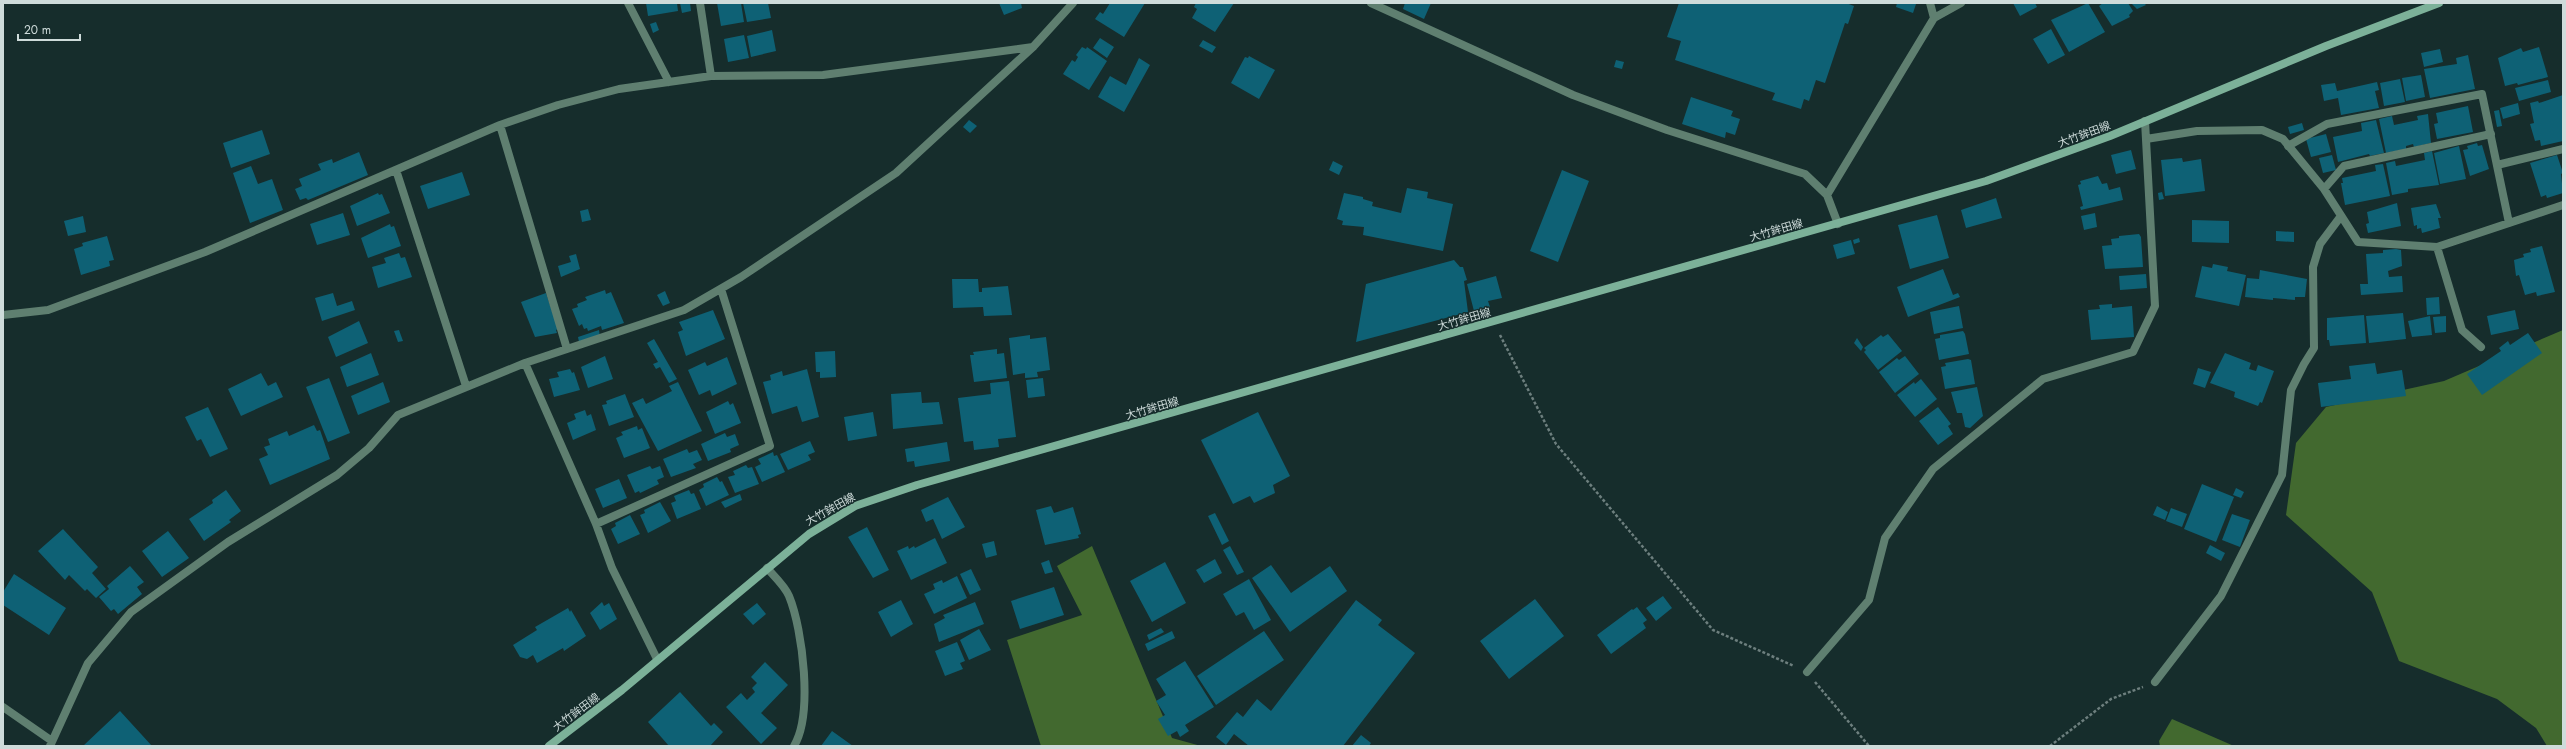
<svg xmlns="http://www.w3.org/2000/svg" width="2566" height="749" font-family="Jost,'Noto Sans JP',sans-serif">
<style>
.forest{fill:#42692f}
.building{fill:#0e6175}
.lines{fill:none;stroke-linecap:round;stroke-linejoin:round}
.path{stroke:#6d7f7e;stroke-width:2.5;stroke-dasharray:3 2;stroke-linecap:butt}
.street{stroke:#5f7f70;stroke-width:8}
.secondary{stroke:#7cb199;stroke-width:8}
.labels{text-anchor:middle;dominant-baseline:central;stroke-width:3;stroke-linejoin:round;paint-order:stroke}
.street-label{font-size:11px;fill:#cedbda;stroke:#162d2c}
</style>
<rect width="100%" height="100%" fill="#162d2c"/>
<path class="forest" d="M2563 330V746H2547L2536 728 2497 699 2399 661 2372 592 2286 515 2296 443 2326 407 2444 381Z
M1092 546 1172 738 1201 746H1041L1007 640 1082 615 1057 566Z
M2172 719 2234 746H2160L2159 741Z"/>
<path class="building" d="M646 3H677L678 11 648 16Z
M680 3H690L691 11 682 13Z
M717 3H741L744 22 721 26Z
M743 3H768L771 18 747 22Z
M999 3H1021L1022 8 1004 15Z
M1110 3H1145L1124 37 1095 19 1100 12 1103 14Z
M1196 3H1234L1215 32 1192 18 1197 9 1194 7Z
M1405 3H1431L1424 19 1403 9Z
M1679 3H1846L1854 6 1848 24 1845 23 1825 83 1816 80 1809 101 1804 99 1801 109 1772 100 1775 93 1675 60 1681 41 1667 37Z
M1897 3H1915L1916 4 1913 13 1896 7Z
M2013 3H2035L2037 7 2020 16Z
M2088 3 2105 32 2069 52 2051 20Z
M2103 3H2128L2133 11 2129 15 2130 17 2112 26 2099 6Z
M2131 3H2144L2146 5 2137 9Z
M656 22 659 30 653 33 650 24Z
M2051 29 2065 55 2048 64 2033 39Z
M772 30 776 51 751 57 747 36Z
M744 35 749 58 728 62 724 39Z
M1100 38 1114 47 1107 58 1093 48Z
M1203 40 1216 47 1212 53 1199 46Z
M1082 47 1086 49 1087 47 1107 61 1089 90 1063 74 1072 60 1075 62 1078 57 1076 55Z
M2539 47 2548 77 2518 85 2517 83 2505 86 2498 58 2521 48 2523 52Z
M2440 49 2443 62 2424 67 2421 53Z
M2468 55 2475 89 2430 98 2424 69 2457 64 2456 58Z
M1249 56 1275 70 1259 99 1231 83 1245 57 1248 58Z
M1139 58 1150 65 1124 112 1098 97 1110 76 1126 85Z
M1616 60 1624 62 1622 69 1614 67Z
M2421 75 2425 97 2406 101 2402 78Z
M2400 79 2405 102 2384 106 2380 83Z
M2548 80 2551 92 2519 101 2515 88Z
M2377 82 2379 90 2375 91 2379 108 2341 115 2338 98 2324 101 2321 85 2335 83 2337 91Z
M2563 95V141L2541 146 2540 140 2535 141 2530 124 2534 123 2530 103 2538 101 2539 103Z
M1691 97 1733 111 1731 116 1740 119 1735 135 1726 132 1725 138 1682 124Z
M2518 103 2520 114 2503 119 2500 108Z
M2468 106 2473 132 2437 139 2434 124 2438 123 2436 113Z
M2499 110 2502 126 2497 127 2494 111Z
M2428 114 2431 143 2414 147 2413 144 2406 146V149L2386 153 2379 119 2392 116 2394 125 2418 120 2417 116Z
M969 120 977 126 970 133 963 127Z
M2376 120 2384 153 2370 156 2369 154 2338 162 2333 137 2362 131 2361 123Z
M2302 123 2304 130 2290 134 2288 127Z
M262 130 270 154 231 168 223 143Z
M2326 134 2331 152 2311 157 2306 139Z
M2477 143 2478 146 2482 145 2489 169 2470 176 2463 150 2468 149 2467 146Z
M2459 146 2466 179 2440 184 2434 153Z
M2131 150 2136 169 2116 174 2111 155Z
M2432 151 2439 185 2408 189V192L2392 195 2386 163 2395 161 2396 166 2425 160 2424 153Z
M359 152 368 175 308 200 306 198 300 200 295 189 302 186 299 179 321 170 318 164 332 159 333 163Z
M2332 155 2336 170 2323 173 2319 158Z
M2557 155 2563 173 2561 174 2563 193 2547 198 2546 195 2541 197 2530 163Z
M2182 158 2183 162 2201 159 2205 191 2165 196 2161 160Z
M1333 161 1343 166 1339 175 1329 170Z
M2383 164 2390 196 2345 205 2341 183H2343L2342 178 2376 171 2375 165Z
M251 166 258 184 272 179 283 210 250 223 233 173Z
M1562 170 1589 181 1558 262 1530 251Z
M462 172 470 195 428 209 420 186Z
M2098 176 2102 184 2107 183 2109 190 2120 187 2123 200 2081 210 2080 207 2083 206 2078 185 2081 184 2080 181Z
M1407 188 1428 192 1427 198 1453 204 1443 251 1363 235 1364 227 1342 225 1343 221 1337 219 1344 193 1363 197V199L1373 202 1372 206 1401 213Z
M2162 192 2164 199 2159 200 2158 193Z
M378 193 379 195 382 194 390 213 357 226 350 206Z
M1996 198 2002 218 1966 228 1961 210Z
M2397 203 2401 226 2368 233 2366 224 2369 223 2367 212Z
M2436 204 2441 218H2438L2440 228 2422 233 2421 228 2417 229V225L2414 226 2411 208Z
M588 209 591 220 582 222 580 211Z
M343 213 350 235 317 245 310 224Z
M2095 213 2097 227 2084 230 2081 216Z
M1937 215 1949 258 1910 269 1898 225Z
M83 216 86 232 68 236 64 221Z
M2192 220 2229 221V243L2192 242Z
M390 224 391 227 394 226 401 246 368 258 361 238Z
M2276 231 2294 232V242L2276 241Z
M2139 234 2141 237 2143 267 2105 269 2102 246 2112 245 2111 239 2119 238V236Z
M107 236 114 260 109 261 110 266 81 275 74 249 83 246 82 243Z
M1859 238 1860 242 1854 244 1853 240Z
M1851 240 1855 254 1837 259 1833 245Z
M2542 246 2555 292 2537 296 2536 292 2525 295 2519 275 2516 276 2514 260 2524 257 2523 254 2531 252 2530 249Z
M2396 249 2401 250 2402 266 2388 271 2389 277 2402 276 2403 292 2361 295 2360 284H2368L2366 254 2383 253V250Z
M399 253 401 258 405 257 412 277 378 288 372 267 386 263 384 258Z
M576 254 580 269 561 277 558 266 571 262 569 256Z
M1454 260 1460 267H1463L1467 280 1464 281 1468 312 1356 342 1366 284Z
M2213 264 2228 267 2227 271 2246 275 2239 306 2195 297 2202 266 2212 268Z
M1943 269 1953 295 1958 293 1960 297 1908 317 1897 287Z
M2260 270 2307 279 2305 297H2295V300L2273 298V300L2245 297 2247 278 2259 279Z
M2146 274 2147 288 2120 290 2119 276Z
M1496 276 1502 298 1488 301 1490 307 1474 311 1467 284Z
M952 279H978L979 292H982V288L1008 286 1012 315 984 316 983 307 953 308Z
M605 290 606 294 611 292 624 323 602 330 601 326 588 331 587 328 584 329 582 324 579 326 572 309 578 307 577 304 587 300 585 297Z
M665 291 670 303 663 306 657 295Z
M333 293 337 306 352 301 355 310 322 321 315 298Z
M546 293 558 329 556 330 557 333 535 337 521 302Z
M2439 297 2440 314 2427 315 2426 298Z
M2112 304V308L2132 306 2134 337 2091 340 2088 310 2100 309 2099 305Z
M1959 306 1963 328 1934 334 1930 312Z
M713 310 725 339 686 356 678 332 683 330 679 322Z
M2515 310 2519 329 2491 335 2487 316Z
M2403 313 2406 339 2369 343 2366 316Z
M2364 315 2366 343 2330 346 2329 340H2327V318Z
M2430 316 2432 335 2412 337 2408 321Z
M2446 316V332L2435 333 2433 317Z
M359 321 368 343 336 357 328 337Z
M399 330 403 341 398 342 394 331Z
M599 330 600 337 579 342 578 337Z
M1963 331 1965 334 1969 354 1939 360 1935 339 1940 338V335Z
M2528 333 2542 353 2482 395 2467 374 2501 351 2499 348 2508 341 2510 345Z
M1888 334 1902 351 1878 370 1864 352 1866 350 1864 348 1881 335 1883 337Z
M1030 335V339L1046 337 1050 370 1037 372 1038 377 1025 378V373L1013 375 1009 338Z
M1857 338 1863 347 1861 351 1854 343Z
M654 339 677 379 669 383 660 367 656 369 653 364 658 362 647 343Z
M997 349V354L1004 353 1007 378 974 382 970 355H974L973 352Z
M835 351 836 377 820 378V372H816L815 352Z
M371 353 379 375 347 387 340 367Z
M2225 353 2251 363 2249 369 2256 371 2258 365 2274 371 2262 403 2260 402 2258 406 2234 397 2235 392 2210 383Z
M605 356 613 379 588 388 581 367Z
M1905 356 1919 374 1895 393 1879 372 1897 358 1899 360Z
M727 357 737 384 712 396 710 390 699 395 688 370 705 362 707 366Z
M1968 359 1971 360 1975 384 1945 389 1941 367 1946 366 1945 363Z
M2375 363 2377 374 2402 370 2406 396 2321 407 2318 383 2351 379 2349 366Z
M2198 368 2211 372 2205 388 2193 384Z
M570 369 572 373 574 372 580 390 554 397 549 379 559 377 557 372Z
M807 369 819 417 802 422 797 406 772 414 763 382 771 380 770 375 782 371 783 376Z
M261 373 268 386 276 382 283 397 241 416 228 389Z
M329 378 350 433 328 442 306 387Z
M1043 378 1045 396 1028 398 1026 380Z
M1921 379 1937 399 1915 417 1897 395 1914 382 1915 384Z
M1009 381 1016 437 998 439 999 447 974 450 973 441 964 442 958 398 991 394 990 383Z
M383 382 390 402 358 415 351 396Z
M678 382 702 431 658 451 632 403 643 398 646 404 672 391 669 386Z
M1977 387 1983 416 1970 428 1965 427 1962 413H1957L1951 392Z
M921 392 922 403 939 402 943 424 893 429 891 394Z
M625 394 634 417 609 426 602 405 607 404 606 401Z
M728 401 730 405 733 403 741 423 715 434 706 412Z
M208 407 228 449 210 457 201 439 197 441 185 417Z
M1938 407 1951 424 1948 426 1953 434 1938 445 1919 421Z
M585 410 587 416 591 414 596 430 573 440 567 423 576 419 574 414Z
M873 412 877 436 848 441 844 417Z
M1258 412 1290 476 1273 485 1275 493 1254 503 1250 496 1233 504 1201 440Z
M314 425 317 431 320 430 330 459 270 485 259 459 268 455 264 447 270 445 268 439 287 431 289 436Z
M637 426 638 430 642 428 650 448 624 458 616 438 623 435 621 432Z
M725 433 727 437 735 434 739 445 730 449 731 452 708 461 701 444Z
M810 441 815 452 808 455 811 460 788 470 780 454Z
M947 442 950 461 915 467 914 461 907 462 905 449Z
M687 449 689 453 697 450 702 460 693 464 696 468 671 477 663 459Z
M773 452 774 456 777 455 785 472 762 482 755 467 761 464 758 459Z
M746 465 748 468 752 467 759 484 735 493 728 477 735 475 733 471Z
M650 466 652 469 660 466 664 477 657 480 659 484 640 493 639 491 635 493 627 475Z
M717 477 720 482 722 481 729 495 706 506 699 490 704 487 703 484Z
M619 479 627 498 603 508 595 489Z
M2202 484 2234 497 2216 542 2184 529Z
M2236 488 2244 492 2241 498 2233 495Z
M226 490 241 511 229 520 231 522 204 541 189 519 213 503 212 500Z
M689 490 691 494 694 493 701 509 677 519 671 503 676 501 674 496Z
M740 494 742 500 725 508 721 502Z
M948 497 965 527 942 539 933 519 926 522 921 510Z
M660 502 671 521 648 533 640 515 645 513 644 510Z
M1051 506 1054 513 1073 507 1081 534 1078 535 1079 538 1045 545 1036 510Z
M2157 506 2168 512 2165 520 2153 515Z
M2171 508 2187 514 2182 527 2166 521Z
M1215 513 1229 541 1222 545 1208 516Z
M2232 514 2250 520 2240 547 2222 540Z
M630 515 640 534 618 544 611 529 616 526 615 523Z
M867 527 889 570 873 578 848 537Z
M63 529 98 567 92 573 106 589 96 598 87 589 85 591 69 575 65 580 38 551Z
M168 531 189 558 162 577 142 551Z
M935 538 947 563 911 580 897 551 908 546 909 549 914 546 915 548Z
M994 541 997 555 986 558 982 544Z
M2210 545 2225 553 2221 561 2206 553Z
M1230 546 1244 572 1237 575 1223 550Z
M1215 559 1222 573 1204 583 1196 570Z
M1049 560 1053 572 1045 574 1041 563Z
M1165 562 1186 603 1152 622 1130 581Z
M1271 565 1291 593 1330 566 1347 591 1290 632 1252 578Z
M130 566 144 582 137 587 142 594 118 614 114 609 111 611 99 597 109 589 107 586Z
M971 569 981 590 970 595 960 574Z
M14 574 66 608 49 635 3 605V592Z
M957 576 967 598 934 614 924 594 935 589 933 584 942 580 943 583Z
M1249 579 1271 620 1254 630 1244 612 1236 616 1223 594Z
M1054 587 1064 615 1020 629 1011 601Z
M1663 596 1672 608 1656 621 1646 608Z
M1535 599 1564 636 1509 679 1480 641Z
M901 600 913 624 891 637 878 612Z
M1356 600 1382 620 1378 625 1415 653 1343 746H1249L1234 734 1226 745 1216 737 1237 712 1243 717 1257 699 1271 711Z
M602 602 604 606 609 603 617 619 600 630 590 613Z
M975 602 984 624 939 642 934 624 945 618 943 615Z
M757 603 766 614 753 625 743 614Z
M1637 607 1647 620 1643 623 1646 628 1611 654 1597 635 1632 609 1633 610Z
M568 608 570 612 571 610 586 636 564 651 563 648 537 663 533 655 527 659 520 657 513 645 537 630 535 627Z
M1161 628 1164 632 1149 640 1147 635Z
M979 629 991 650 969 660 960 640Z
M1172 631 1175 638 1148 651 1145 644Z
M1264 631 1284 660 1216 705 1197 676Z
M957 642 965 661 960 663 963 669 945 676 935 651Z
M1185 661 1214 707 1185 725 1189 731 1180 737 1177 731 1168 736 1158 719 1165 715 1156 701 1166 695 1156 679Z
M765 662 788 685 761 713 777 728 761 744 726 707 741 693 747 700 755 692 752 688 757 683 751 677Z
M680 692 711 726 714 723 723 732 710 746H669L648 722Z
M120 711 152 746H83Z
M832 731 853 746H821Z
M1361 735 1371 743 1369 746H1352Z"/>
<g class="lines">
<path class="path" d="M1500 335 1556 444 1713 630 1794 666
M1815 682 1869 746
M2050 746 2111 699 2143 687"/>
<path class="street" d="M628 3 669 82
M700 3 711 76
M1371 3 1573 95 1667 130 1805 174 1827 195
M1930 3 1934 18
M500 125 567 349
M2146 139 2197 131 2262 130 2283 139 2324 189 2358 242 2437 247 2563 205
M2288 146 2327 124 2482 94 2509 223
M2497 165 2563 149
M396 170 466 386
M2324 189 2344 166 2491 134
M1838 224 1827 195 1934 18 1961 3
M2437 247 2462 330 2481 347
M3 315 48 310 205 252 500 125 558 105 619 89 711 76 823 75 1033 47
M525 363 596 524 612 568 657 659
M596 524 770 446 721 289
M767 568C774 576 785 586 789 596 803 630 813 715 794 746
M1807 672 1869 600 1885 538 1933 469 2043 379 2133 352 2155 306 2145 121
M2155 682 2221 596 2282 475 2291 390 2304 364 2314 348 2313 267 2320 244 2341 216
M3 707 52 741
M50 746 88 663 131 612 228 542 337 475 369 448 398 415 525 363 684 310 741 277 896 173 1033 47 1073 3"/>
<path class="secondary" d="M549 746 622 690 809 534 855 506 917 485 1986 181 2110 136 2326 46 2439 3"/>
</g>
<g class="labels">
<g class="street-label">
<text transform="translate(2084 134) rotate(-20)">大竹鉾田線</text>
<text transform="translate(1776 230) rotate(-16)">大竹鉾田線</text>
<text transform="translate(1464 319) rotate(-16)">大竹鉾田線</text>
<text transform="translate(1152 408) rotate(-16)">大竹鉾田線</text>
<text transform="translate(830 509) rotate(-29)">大竹鉾田線</text>
<text transform="translate(576 712) rotate(-37)">大竹鉾田線</text>
</g>
</g>
<rect width="2566" height="749" fill="none" stroke="#cedbda" stroke-width="8"/>
<path d="M18 34v6h62v-6" fill="none" stroke="#cedbda" stroke-width="2"/>
<text x="24" y="34" font-size="12" fill="#cedbda" stroke="#162d2c" stroke-width="3" paint-order="stroke">20 m</text>
</svg>
